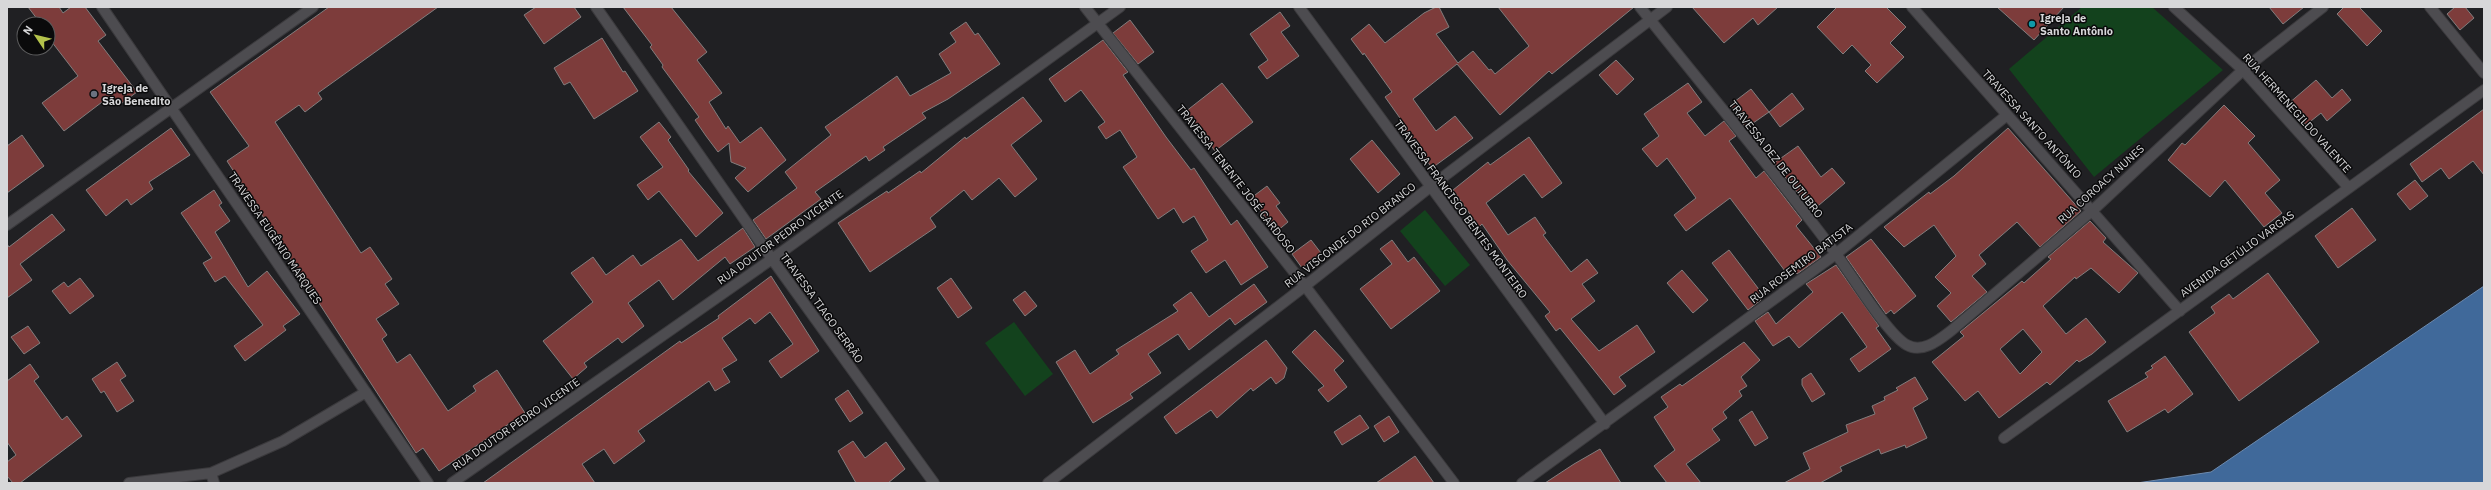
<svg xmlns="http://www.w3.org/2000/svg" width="2491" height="490" font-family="'IBM Plex Sans',sans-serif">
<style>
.green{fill:#13421d}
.water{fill:#40699a;stroke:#6d8aad}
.building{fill:#7d3c3b;stroke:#827d7d;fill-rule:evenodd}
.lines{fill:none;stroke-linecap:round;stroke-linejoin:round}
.minor-casing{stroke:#3b3a3d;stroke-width:12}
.minor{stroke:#4d4c50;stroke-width:10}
.culture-dot{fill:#0f9aa8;stroke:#0a0a0b;stroke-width:1.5}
.worship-dot{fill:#6b7280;stroke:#0a0a0b;stroke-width:1.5}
.labels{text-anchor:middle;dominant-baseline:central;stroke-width:3;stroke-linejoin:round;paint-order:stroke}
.poi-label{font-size:11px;font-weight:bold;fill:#d7d7d9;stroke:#0a0a0b;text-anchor:start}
.street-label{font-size:11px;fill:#d7d7d9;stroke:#0a0a0b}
</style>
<rect width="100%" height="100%" fill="#202023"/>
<path class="green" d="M2082 7H2152L2223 70 2094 177 2009 69Z
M1425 210 1470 265 1445 286 1400 231Z
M1014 322 1053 374 1025 396 985 343Z"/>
<path class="water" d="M2484 286V483H2137L2211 472Z"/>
<path class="building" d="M28 7H59L63 13 71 7H85L106 35 98 41 137 92 118 106 110 96 64 131 42 103 78 76 48 37V24H41Z
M329 7H438L318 93 322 99 305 112 299 105 275 122 361 253 370 247 392 279 385 284 399 304 376 319 387 335 382 339 397 363 410 354 448 411 476 391 473 386 497 370 525 413 439 471 423 448 416 453 227 161 249 146 210 92Z
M536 7H574L581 17 544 44 524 15Z
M623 7H671L707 52 697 60 722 93 709 102 726 129 728 126 740 143 761 127 786 160 748 192 735 178 746 168 731 162 729 143 718 152 706 136 695 120 699 117 662 67 663 65 650 47 652 45Z
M1436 7H1439L1449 27 1436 34 1458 63 1473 51 1489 70 1491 69 1495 74 1529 46 1498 7H1634L1552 74 1549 71 1500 115 1457 64 1413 99 1436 131 1455 116 1473 138 1432 168 1405 130 1407 128 1385 97 1392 92 1364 53 1363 55 1351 39 1369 24 1385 43 1424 13Z
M1692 7H1778L1758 25 1753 18 1724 43Z
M1837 7H1886L1906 27 1890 43 1904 57 1877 83 1865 71 1871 65 1852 45 1843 54 1817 27Z
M1997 7H2064L2034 40Z
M2269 7H2304L2283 24Z
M2344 7H2359L2382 31 2367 46 2337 14Z
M2455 7H2465L2474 18 2460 30 2447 14Z
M1280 12 1290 26 1281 32 1299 56 1267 79 1258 67 1268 60 1250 34Z
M1130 20 1154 52 1138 64 1113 33Z
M966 22 975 35 978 33 1000 64 948 99 922 113 926 118 883 147 885 150 869 161 866 156 815 192 821 199 766 239 753 220 797 188 785 172 831 135 825 127 897 76 910 96 951 73 939 54 956 42 950 33Z
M602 38 623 72 625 71 638 91 594 119 570 82 564 85 554 68Z
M1103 40 1128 72 1123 75 1166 137 1191 170 1194 168 1231 225 1237 220 1268 267 1241 285 1225 260 1206 273 1191 251 1208 240 1194 216 1183 223 1174 208 1158 219 1123 167 1137 157 1120 130 1106 139 1098 127 1105 122 1081 90 1065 102 1049 79Z
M1616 60 1634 79 1617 95 1599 75Z
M2316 80 2332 98 2342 89 2351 100 2327 121 2321 113 2306 125 2288 104Z
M1222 83 1253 122 1215 151 1185 112Z
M1688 83 1702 102 1687 113 1705 136 1724 121 1736 136 1729 141 1756 178 1764 171 1802 220 1796 226 1821 257 1797 274 1794 270 1788 275 1730 198 1686 231 1674 215 1696 198 1667 158 1657 167 1642 149 1659 136 1644 114Z
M1751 89 1769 112 1746 128 1730 105Z
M1792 93 1804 109 1780 127 1769 112Z
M1023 97 1042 121 1011 145 1037 179 1015 197 999 178 972 200 964 190 930 218 936 227 870 272 838 223 887 191 888 193 920 171 921 173 965 137 966 139Z
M2224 105 2255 136 2248 143 2280 180 2265 193 2282 213 2264 227 2225 180 2210 197 2168 160 2182 143 2185 145Z
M2484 109V175L2473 161 2449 179 2441 168 2422 182 2410 164Z
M659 122 671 137 668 140 689 170 688 171 723 213 696 237 659 191 648 200 637 185 663 167 640 137Z
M171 128 190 155 149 182 153 189 131 205 127 199 106 216 86 190Z
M2008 128 2081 211 2040 247 2017 222 1979 255 1986 264 1972 276 1987 292 1951 322 1937 306 1951 293 1935 277 1956 256 1934 225 1904 247 1884 227 1929 192 1930 194 1954 176Z
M22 135 44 166 7 193V146Z
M1529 137 1562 183 1542 198 1524 174 1486 203 1508 235 1535 217 1546 233 1543 235 1571 272 1587 259 1598 273 1582 284 1595 301 1571 319 1599 351 1637 325 1655 352 1619 377 1626 386 1614 395 1560 328 1556 331 1545 316 1550 312 1507 260 1482 224 1479 227 1453 190 1488 162 1490 165Z
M1372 140 1400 174 1378 193 1350 159Z
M1798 146 1821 177 1832 168 1845 183 1812 211 1774 163Z
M2415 180 2428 196 2410 210 2397 194Z
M1267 186 1280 203 1276 206 1288 222 1276 232 1251 198Z
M214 190 222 203 219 205 230 221 215 232 248 287 267 271 300 314 283 326 286 330 245 361 234 346 263 325 225 276 215 282 203 263 212 258 181 213Z
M2352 208 2376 240 2338 268 2315 236Z
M52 214 65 230 20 264 32 280 7 298V244L9 247Z
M2090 221 2106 238 2103 242 2138 273 2119 293 2091 268 2076 279 2075 277 2043 306 2066 334 2086 318 2106 342 2092 354 2079 362 2077 360 2050 385 2047 382 1999 418 1978 391 1965 401 1932 362 1964 336 1960 332 2022 281 2024 283 2051 259 2048 257ZM2023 329 2042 352 2020 374 2000 349Z
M743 228 755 247 730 264 725 257 673 300 659 280 628 303 644 326 622 343 618 338 584 363 587 367 573 379 543 341 593 302 571 273 593 257 606 275 633 255 641 266 681 239 698 261Z
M1871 239 1916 296 1894 314 1891 310 1886 314 1846 257Z
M1311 240 1321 253 1302 268 1292 254Z
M1392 240 1408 262 1414 257 1440 291 1391 329 1360 289 1392 264 1380 249Z
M1729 250 1761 292 1758 295 1761 300 1748 310 1712 263Z
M1836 265 1879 326 1876 328 1891 349 1859 372 1850 359 1867 347 1842 312 1799 348 1789 336 1773 346 1755 321 1768 312 1776 324 1813 292 1806 284Z
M1682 270 1708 300 1693 313 1667 283Z
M2268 273 2319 342 2239 401 2189 332 2215 313 2211 307 2229 294 2233 299Z
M771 276 819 351 781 378 769 361 793 344 770 312 755 324 750 318 722 338 737 360 722 369 730 382 715 391 709 381 638 431 645 441 614 464 604 449 582 464 595 483H483L680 341 681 343 719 318 718 316Z
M80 278 94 296 70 314 52 291 64 282 68 287Z
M951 278 972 308 958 318 937 288Z
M1254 284 1267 302 1235 325 1230 318 1189 350 1178 334 1148 354 1161 373 1130 394 1133 398 1093 423 1056 362 1075 350 1090 374 1119 354 1116 350 1178 311 1173 305 1191 292 1209 317Z
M1025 291 1037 306 1025 316 1013 300Z
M28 326 40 343 24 354 11 337Z
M1315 330 1344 361 1334 370 1347 387 1328 402 1318 390 1324 386 1292 352Z
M1266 340 1287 368 1284 378 1276 384 1271 377 1253 391 1251 388 1217 418 1211 410 1176 434 1164 417Z
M1744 342 1760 360 1741 377 1747 386 1739 391 1742 396 1723 412 1727 418 1712 429 1720 440 1686 464 1701 483H1667L1654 466 1675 450 1654 417 1668 407 1661 397 1680 384 1682 386Z
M2165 356 2193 394 2168 413 2165 409 2127 432 2108 401 2148 377 2145 373 2153 368 2151 366Z
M117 362 126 376 120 380 134 401 117 412 104 391 101 393 92 379Z
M30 364 39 377 34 381 62 420 67 416 82 436 20 483H13L7 476V462L16 455 7 442V381Z
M1811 373 1825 394 1812 402 1802 385V379Z
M1915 377 1928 399 1913 408 1927 438 1906 448 1905 445 1881 454 1879 449 1840 467 1842 471 1820 483H1784L1810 469 1803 453 1848 432 1846 425 1875 414 1872 406 1885 400 1884 397 1898 390 1896 388Z
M848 390 863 413 850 422 835 399Z
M1752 411 1768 438 1755 446 1739 420Z
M1360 415 1369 428 1342 445 1334 432Z
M1389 416 1399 432 1384 442 1374 426Z
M853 441 865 458 886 442 905 469 888 483H856L838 451Z
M1600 449 1621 483H1545L1574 464Z
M1415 456 1434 483H1376L1395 470Z"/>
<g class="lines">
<g class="minor-casing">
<path id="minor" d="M102 7 428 483
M596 7 772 259 934 483
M1085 7 1305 286 1454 483
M1299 7 1605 424
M1640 7C1705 89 1774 170 1836 254 1852 275 1887 334 1907 345 1923 354 1940 339 1952 330L2093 210 2243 70 2323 7
M1912 7 2180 311
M2174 7 2243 70 2348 187
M2430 7 2484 73
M7 225 313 7
M2004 438 2484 90
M211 473 214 483
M129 483 211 473 283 441 366 392
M452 483 772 259 1120 7
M1048 483 1305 286 1430 187 1667 7
M1522 483 1836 254 2007 115"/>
</g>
<use href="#minor" class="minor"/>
</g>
<circle class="culture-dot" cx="2032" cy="24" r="4"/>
<circle class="worship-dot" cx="94" cy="94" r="4"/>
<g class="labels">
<g class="poi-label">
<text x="2040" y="18">Igreja de<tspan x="2040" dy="13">Santo Antônio</tspan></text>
<text x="102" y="88">Igreja de<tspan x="102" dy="13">São Benedito</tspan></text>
</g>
<g class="street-label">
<text transform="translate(2297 113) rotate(48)">RUA HERMENEGILDO VALENTE</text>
<text transform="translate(2032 124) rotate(48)">TRAVESSA SANTO ANTÔNIO</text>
<text transform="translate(1776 159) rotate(52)">TRAVESSA DEZ DE OUTUBRO</text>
<text transform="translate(1236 179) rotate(52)">TRAVESSA TENENTE JOSÉ CARDOSO</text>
<text transform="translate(2101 184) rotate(-42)">RUA COROACY NUNES</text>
<text transform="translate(1461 209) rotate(54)">TRAVESSA FRANCISCO BENTES MONTEIRO</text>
<text transform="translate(1350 235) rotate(-38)">RUA VISCONDE DO RIO BRANCO</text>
<text transform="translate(780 237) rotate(-36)">RUA DOUTOR PEDRO VICENTE</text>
<text transform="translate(275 238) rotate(56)">TRAVESSA EUGÊNIO MARQUES</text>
<text transform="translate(2237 254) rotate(-36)">AVENIDA GETÚLIO VARGAS</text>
<text transform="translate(1801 263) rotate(-37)">RUA ROSEMIRO BATISTA</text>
<text transform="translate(822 308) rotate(54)">TRAVESSA TIAGO SERRÃO</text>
<text transform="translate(516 424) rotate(-35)">RUA DOUTOR PEDRO VICENTE</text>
</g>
</g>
<rect width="2491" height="490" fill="none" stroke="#d7d7d9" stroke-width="16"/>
<g transform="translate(36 36) rotate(305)"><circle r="19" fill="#0a0a0b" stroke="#5c5c5d"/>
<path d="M0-3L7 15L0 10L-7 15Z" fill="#b4c24b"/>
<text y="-6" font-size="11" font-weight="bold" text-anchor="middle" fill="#d7d7d9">N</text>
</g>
</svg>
